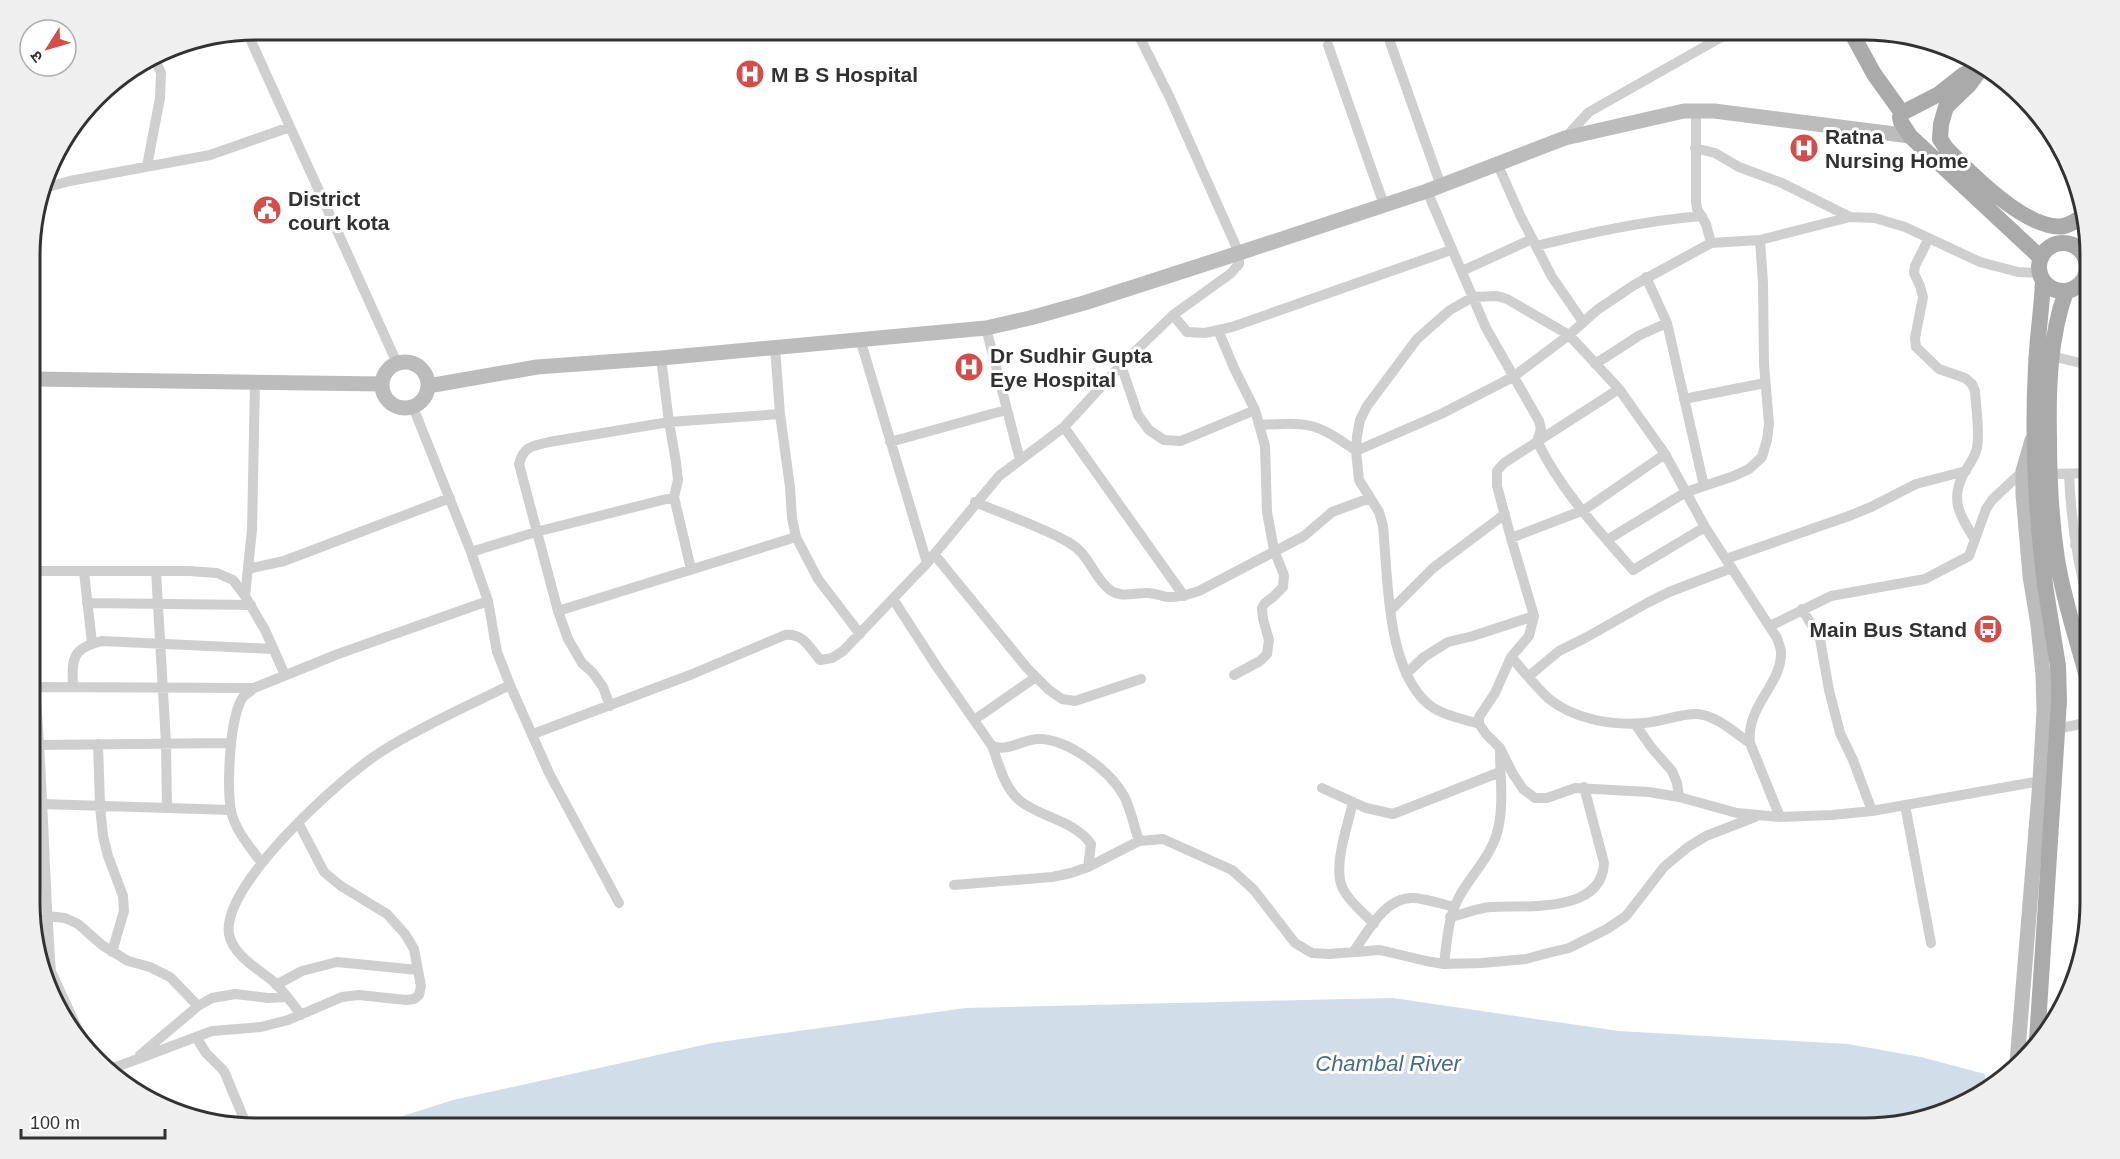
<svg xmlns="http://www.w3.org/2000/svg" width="2120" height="1159" font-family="Helvetica,'Noto Sans Devanagari',sans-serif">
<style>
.water{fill:#d1deea}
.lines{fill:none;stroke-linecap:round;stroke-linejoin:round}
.street{stroke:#cfcfcf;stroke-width:10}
.secondary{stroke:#bcbcbc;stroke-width:15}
.primary{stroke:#aaa;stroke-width:16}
.primary-bridge{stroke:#aaa;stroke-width:16}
.labels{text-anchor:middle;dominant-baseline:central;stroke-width:6;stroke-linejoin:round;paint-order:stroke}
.poi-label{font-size:21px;font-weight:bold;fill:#323232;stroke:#fff;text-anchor:start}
.water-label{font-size:22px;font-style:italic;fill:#486b8b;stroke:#fff}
.rim{fill:none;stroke:#323232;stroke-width:3}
</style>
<rect width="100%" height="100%" fill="#fff"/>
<path class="water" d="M1393 998 1619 1031 1848 1044 1921 1057 1985 1074 1987 1092 1936 1117 1878 1129H362L453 1100 712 1043 965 1008Z"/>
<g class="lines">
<path class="street" d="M247 32 397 363
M1390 42 1441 186
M1328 45 1384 205
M1696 111V201L1697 209 1706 224 1711 243
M1566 137 1589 112 1734 30
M1695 148 1715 153 1739 167 1782 183 1850 217
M1498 165 1520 215 1552 277 1583 322
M147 166 160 98 161 73 154 57
M44 188 70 181 210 155 290 127
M1427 191 1486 328 1539 421 1541 429 1537 441C1560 489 1598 530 1633 570L1705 527
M1929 238 1915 266 1914 273 1920 286 1923 297 1915 338 1916 347 1939 369 1965 378 1972 384 1975 391C1976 409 1980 430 1977 448 1975 457 1969 465 1964 473 1950 499 1959 515 1974 538
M1536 246C1593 232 1644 221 1702 216
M2087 269 2089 270
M1462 271 1532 239
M1646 277 1667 323 1704 486
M2076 287 2089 291
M1173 315 1187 332 1205 333 1232 327 1451 250
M986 328 1020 460
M1218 330 1234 368 1255 410 1265 446 1267 512 1274 550 1284 575 1283 587 1273 597 1265 603 1262 608 1263 619 1269 640 1267 654 1260 661 1234 675
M860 339 927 563
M775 347 780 414 790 487 792 518 796 537 818 579 860 634
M2051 356 2089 365
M661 358 669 422 676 462 678 480 674 497 691 569
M1595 364 1640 335 1667 323
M1121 365 1138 415 1149 430 1164 440 1181 441 1255 410
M1684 399 1765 383
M413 407 471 552 488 601 497 652 510 685 549 773 619 903
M1260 425C1310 422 1315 422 1356 451L1441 414 1513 377 1569 335 1597 310 1634 285 1711 243 1760 240 1850 217 1875 218 1905 227 1980 262 2018 272 2040 273
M1064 427 1184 596
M890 442 1006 410
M1665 454 1584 510 1511 538 1534 616 1529 636 1511 657 1495 693 1479 717V724L1486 734 1500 748 1513 774 1523 789 1535 798H1547L1575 788 1649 792 1679 797 1737 813 1780 817 1832 815 1872 811 2040 781
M2049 474 2090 473
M2069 474C2071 520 2077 564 2090 608
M975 502C1006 515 1039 526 1068 542 1091 555 1092 576 1110 590 1121 598 1133 593 1145 593 1153 592 1160 596 1168 597 1178 598 1189 594 1199 591L1304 536 1332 512 1370 498
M1511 538 1497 486V471L1504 463 1619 389
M1607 540 1686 492 1734 476 1749 469 1762 457 1767 440 1769 424 1764 364 1763 283 1760 240
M2075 545H2090
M471 552 536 532 674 497
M934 554 1027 668 1049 690 1062 699 1075 701 1141 679
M1726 559 1849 516 1871 507 1916 484 1966 471
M248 569 284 561 450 498
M32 571H189L217 573 233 580 245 596 265 630 285 675
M156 571 166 743 167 808
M84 572 92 643
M245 596 252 530 255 383
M893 599 937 667 992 746C1010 752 1020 740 1037 739 1068 738 1110 771 1124 796 1131 810 1134 826 1139 841
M87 603 251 605
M1802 609 1820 639 1829 690 1840 733 1853 760 1872 811
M1391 610 1433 568 1505 514
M558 611 796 537
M1770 626 1831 596 1925 579 1969 556 1986 509 1992 500 2023 471
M1511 657C1523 670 1535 686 1548 698 1573 719 1612 726 1644 723 1662 722 1681 713 1698 714 1717 716 1735 733 1750 743
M1406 674 1424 657 1448 642 1473 636 1534 616
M1529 676 1559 651 1587 637 1647 603 1669 592 1732 568
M32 687 254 688
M35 687C43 782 44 877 51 972
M73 687C72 660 71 648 102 641L273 649
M610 706 603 687 593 673 582 663 568 639 558 611 519 464C524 446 532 446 549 442L669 422 780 414
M974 720 1036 677
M1479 724C1463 719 1441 715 1428 704 1386 668 1388 577 1383 526L1379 512 1359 480 1356 451 1357 436 1360 420 1367 406 1417 339 1450 310 1473 297 1497 296 1507 299 1569 335 1619 389 1665 454 1705 527 1777 638C1778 642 1781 648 1781 652 1782 685 1746 705 1750 743L1780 817
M1635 724 1651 747 1672 771 1677 783 1679 797
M2052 730 2090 722
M533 734 690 675 785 635C802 632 810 648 820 660L832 658 843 651 927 563 999 476 1064 427 1121 365 1173 315 1230 274 1239 264V253L1170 98 1136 30
M98 744 100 806 103 836 108 856 123 896 124 911 112 952
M39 745 230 743
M992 746C999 764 1004 787 1019 800 1041 818 1074 820 1091 844L1088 867
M1322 788 1366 808 1393 814 1500 772
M1353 802C1348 825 1332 868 1343 889 1350 903 1364 913 1374 924
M42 804 231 810
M1905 805 1931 943
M261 862C250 847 235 830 231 811 227 786 229 718 243 697 246 694 251 691 254 688L338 654 488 601
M954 885 1052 877 1071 873 1088 867 1139 841 1163 839 1232 870 1254 890 1295 943 1312 953 1329 954 1380 950 1426 961 1444 964 1482 963 1526 959 1548 953 1569 948 1607 929 1626 916 1664 867 1688 847 1706 836 1755 817
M47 916 65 918 78 924 102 945 128 961 150 967 170 977 198 1006
M1450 917C1464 914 1477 908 1491 907 1526 905 1602 914 1604 863L1584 787
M32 930 84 1043
M1354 951C1368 932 1384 898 1412 898 1425 898 1441 904 1454 907
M1444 964C1447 940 1448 918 1459 897 1471 875 1493 854 1498 829 1504 804 1500 777 1500 751
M276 985 302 971 337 962 418 970
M301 1015C293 1004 285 993 275 983 259 969 233 956 229 934 221 885 344 774 384 750 424 725 468 706 510 685
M196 1037 206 1053 224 1071 244 1119
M140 1055 198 1006 212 998 235 994 268 998 287 997
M111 1069 212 1031 261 1027 288 1020 342 997 359 995 406 1000 414 999 419 995 421 986 414 949 405 934 387 914 341 886 324 872 299 824"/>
<path class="secondary" d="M382 385a23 23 0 1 1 46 0a23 23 0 1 1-46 0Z
M32 379 382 384
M428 386 537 367 661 358 986 328 1030 318 1084 303 1239 253 1427 191 1565 138 1684 111H1714L1910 136
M2017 1062 2040 781 2044 711 2043 675 2038 625 2030 576 2023 494V471L2032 440"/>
<path class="primary" d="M1850 30 1874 74 1902 113
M1983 66 1963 75 1939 94 1902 113 1900 117 1901 122 1910 136 2041 258
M1981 69 1969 85 1946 107 1941 124 1940 139 1946 148C1969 172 2028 232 2064 226 2071 224 2078 220 2084 215
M2039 267a24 24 0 1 1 48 0a24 24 0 1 1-48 0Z
M2043 280C2042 309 2037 338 2036 367 2032 440 2036 512 2045 585
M2066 291C2049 339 2048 389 2049 440 2049 480 2051 519 2057 559 2064 603 2079 645 2090 688
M2037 1040 2045 918"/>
<path class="primary-bridge" d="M2045 585 2058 666 2059 701 2045 918"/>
</g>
<defs>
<g id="hospital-disc" transform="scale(1.5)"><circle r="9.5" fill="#d14e4b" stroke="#fff"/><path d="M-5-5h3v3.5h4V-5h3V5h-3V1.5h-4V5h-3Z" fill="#fff"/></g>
<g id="civic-disc" transform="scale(1.5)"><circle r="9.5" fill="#d14e4b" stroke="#fff"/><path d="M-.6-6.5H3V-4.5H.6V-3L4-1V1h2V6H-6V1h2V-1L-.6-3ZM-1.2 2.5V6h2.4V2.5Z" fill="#fff"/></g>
<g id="bus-disc" transform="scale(1.5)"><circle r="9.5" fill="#d14e4b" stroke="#fff"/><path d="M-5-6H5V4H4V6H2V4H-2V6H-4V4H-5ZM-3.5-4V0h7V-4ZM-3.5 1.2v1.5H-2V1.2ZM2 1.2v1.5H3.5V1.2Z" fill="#fff"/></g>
</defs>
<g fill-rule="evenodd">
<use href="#hospital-disc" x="750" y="74"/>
<use href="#hospital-disc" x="1804" y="148"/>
<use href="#civic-disc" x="267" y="210"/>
<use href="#hospital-disc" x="969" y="367"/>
<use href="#bus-disc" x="1988" y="629"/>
</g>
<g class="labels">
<g class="poi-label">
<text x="771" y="74">M B S Hospital</text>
<text x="1825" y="136">Ratna<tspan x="1825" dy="24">Nursing Home</tspan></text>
<text x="288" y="198">District<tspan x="288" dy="24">court kota</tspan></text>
<text x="990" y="355">Dr Sudhir Gupta<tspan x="990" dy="24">Eye Hospital</tspan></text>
<text x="1967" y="629" text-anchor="end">Main Bus Stand</text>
</g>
<g class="water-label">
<text x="1388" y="1063">Chambal River</text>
</g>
</g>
<path d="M0 0H2120V1159H0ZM256 40H1864A216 216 0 0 1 2080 256V902A216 216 0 0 1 1864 1118H256A216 216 0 0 1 40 902V256A216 216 0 0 1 256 40Z" fill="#efefef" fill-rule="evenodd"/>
<path class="rim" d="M256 40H1864A216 216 0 0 1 2080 256V902A216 216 0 0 1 1864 1118H256A216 216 0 0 1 40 902V256A216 216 0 0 1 256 40Z"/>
<g transform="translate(48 48) rotate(233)"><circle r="28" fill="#ffffff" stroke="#adadad" stroke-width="1.5"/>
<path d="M0-4.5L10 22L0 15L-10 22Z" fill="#d14e4b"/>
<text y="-9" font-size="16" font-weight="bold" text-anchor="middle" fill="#323232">उ</text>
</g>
<path d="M21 1129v9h144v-9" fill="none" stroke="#323232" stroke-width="3"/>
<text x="30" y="1129" font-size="18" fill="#323232" stroke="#ffffff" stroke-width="4.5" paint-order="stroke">100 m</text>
</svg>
